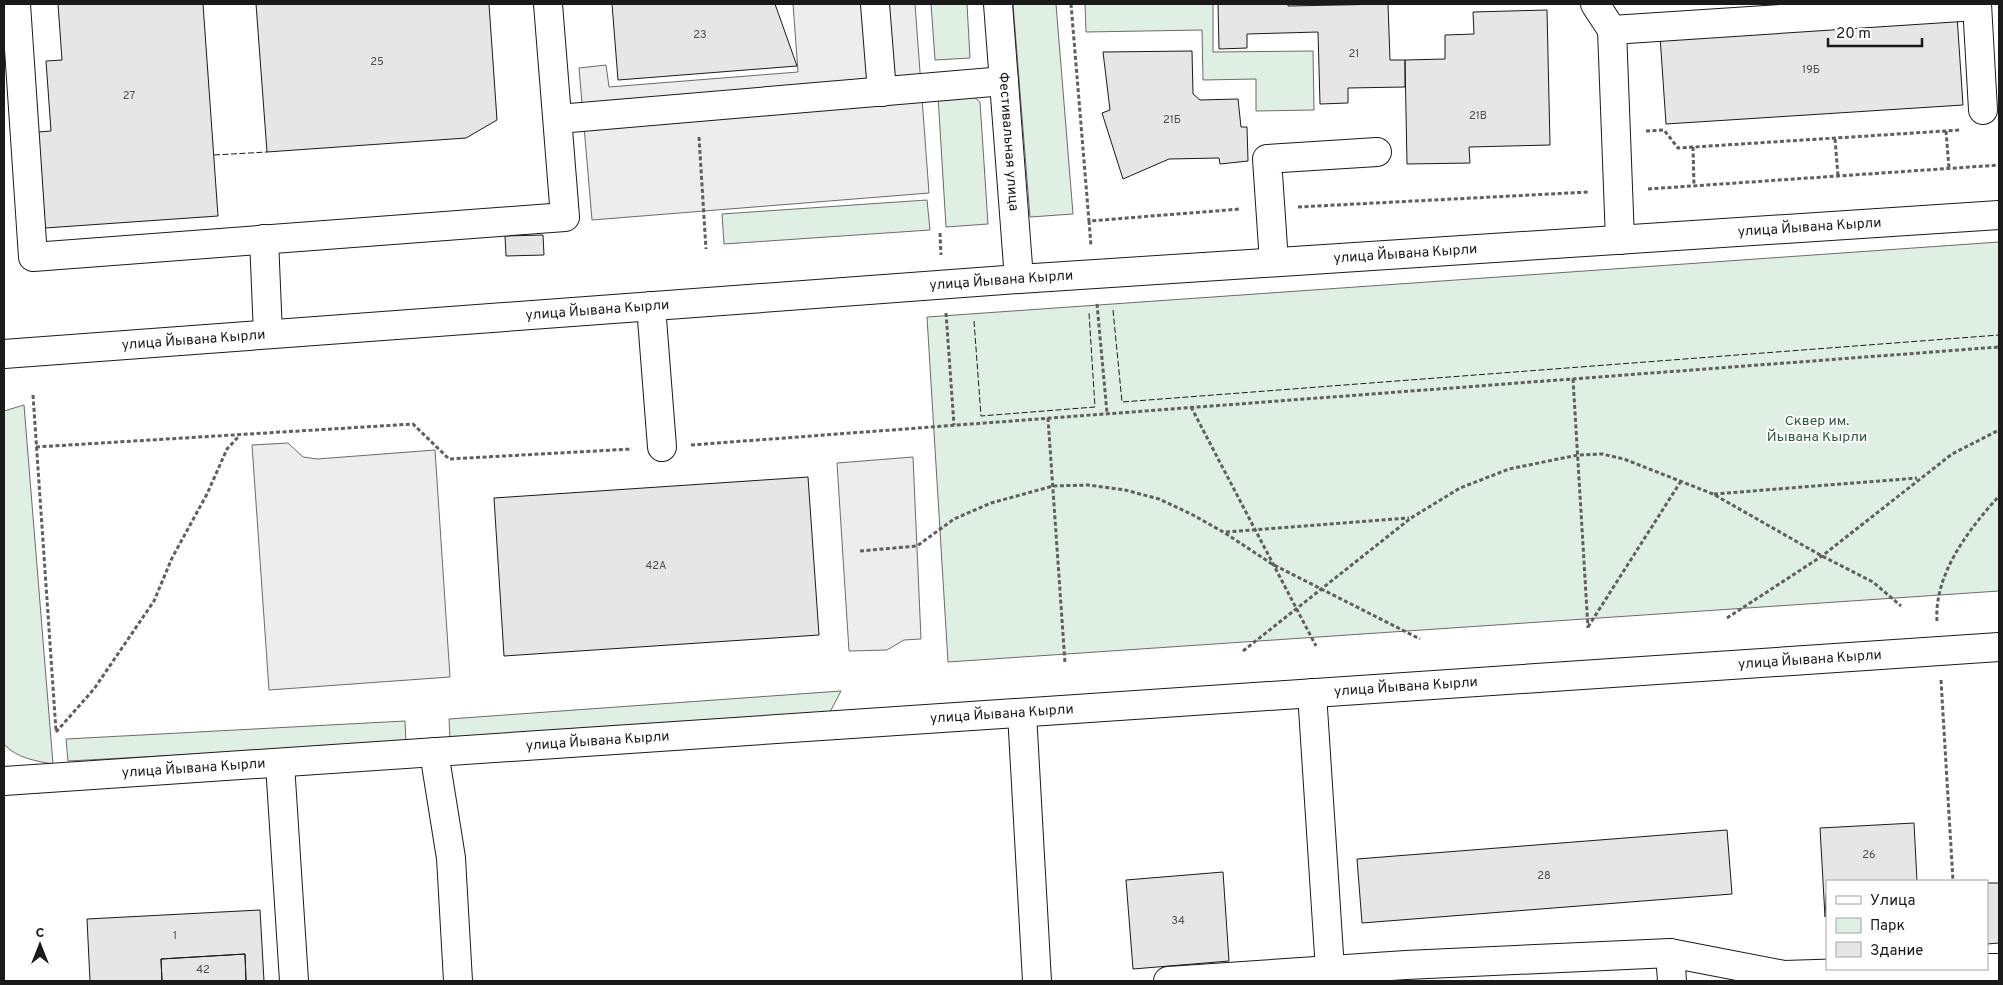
<svg xmlns="http://www.w3.org/2000/svg" width="2003" height="985" font-family="Overpass,sans-serif">
<style>
.green{fill:#e0efe3;stroke:#6a6a6a}
.parking{fill:#ededed;stroke:#6a6a6a}
.building{fill:#e6e6e6;stroke:#1a1a1a}
.lines{fill:none;stroke-linecap:round;stroke-linejoin:round}
.minor-casing{stroke:#1a1a1a;stroke-width:30}
.major-casing{stroke:#1a1a1a;stroke-width:30}
.path{stroke:#5f5f5f;stroke-width:3;stroke-dasharray:4 2.5;stroke-linecap:butt}
.minor{stroke:#fff;stroke-width:28}
.major{stroke:#fff;stroke-width:28}
.fence{stroke:#1a1a1a;stroke-width:1;stroke-dasharray:6 2.5;stroke-linecap:butt}
.labels{text-anchor:middle;dominant-baseline:central;stroke-width:4;stroke-linejoin:round;paint-order:stroke}
.number-label{font-size:11px;fill:#4d4d4d}
.street-label{font-size:14px;fill:#1a1a1a;stroke:#fff}
.park-label{font-size:14px;fill:#2b5a34;stroke:#fff}
</style>
<rect width="100%" height="100%" fill="#fff"/>
<path class="green" d="M931 4H967L970 58 935 60Z
M1013 4H1056L1073 214 1030 217Z
M1085 4H1213V52L1313 51 1314 110 1256 111V79L1203 80 1202 30 1086 32Z
M967 91 980 102 988 224 946 227 938 96Z
M927 200 930 230 724 244 722 214Z
M1999 242V591L948 662 927 317Z
M24 405 53 764C36 761 16 758 4 744V411Z
M841 691 830 712 450 739 449 719Z
M405 721 406 743 68 761 66 739Z"/>
<path class="parking" d="M793 4H915L929 193 592 220 579 68 606 65 609 87 798 72Z
M288 443 303 457 317 459 435 450 450 677 269 690 252 445Z
M913 457 921 639 904 640 887 650 849 651 837 463Z"/>
<path class="building" d="M58 4H203L218 216 45 228 38 132 51 131 46 61 62 60Z
M256 4H489L497 120 466 138 267 152Z
M612 4H775L797 66 618 80Z
M1218 4H1288V6L1388 4 1390 60H1405V87L1348 88V103L1320 104 1318 32 1247 34V48L1219 49Z
M1547 10 1550 145 1469 147 1470 163 1407 164 1405 60 1445 59V35L1474 34 1473 12Z
M1957 16 1963 105 1666 124 1660 36Z
M1192 51 1193 94 1200 100 1238 99 1241 127H1247L1248 161 1220 164 1219 158 1169 159 1123 179 1102 113 1110 110 1103 52Z
M543 235 544 255 506 256 505 236Z
M808 477 819 635 504 656 494 498Z
M1914 823 1917 881H1827L1825 917 1820 828Z
M1727 830 1732 894 1362 923 1357 859Z
M1223 872 1229 961 1133 969 1126 880Z
M1987 883H1999V943L1987 944Z
M260 910 264 981H246L245 954 161 959 162 981H90L87 919Z
M245 954 246 981H162L161 959Z"/>
<g class="lines">
<g class="minor-casing">
<g id="minor">
<path d="M16 4 33 257 565 217 548 4"/>
<path d="M875 4 882 92"/>
<path id="s1" d="M998 4 1019 279"/>
<path d="M1595 4 1612 30 1620 240"/>
<path d="M1977 4 1983 110"/>
<path d="M1612 30 1976 6"/>
<path d="M558 119 1004 81"/>
<path d="M264 239 268 334"/>
<path d="M1274 262 1267 159 1377 152"/>
<path d="M651 306 662 447"/>
<path d="M1312 693 1330 970"/>
<path d="M1022 713 1037 981"/>
<path d="M434 752 451 858 458 981"/>
<path d="M280 764 294 981"/>
<path d="M1670 953 1672 981"/>
<path d="M1987 968H1999"/>
<path d="M1168 981 1406 965 1670 953 1784 975 1973 969"/>
</g>
</g>
<g class="major-casing">
<g id="major">
<path id="s2" d="M4 354 1019 279 1999 215"/>
<path id="s3" d="M4 781 1999 647"/>
</g>
</g>
<path class="path" d="M1071 4 1089 221 1240 209
M1646 131 1664 130 1678 148 1961 130
M1946 131 1949 168
M699 137 706 249
M1835 139 1838 176
M1693 147 1694 186
M1648 189 1999 165
M1298 207 1589 192
M1089 221 1091 246
M940 233 941 255
M1097 304 1107 413
M946 313 954 425
M1573 379 1588 628
M33 395 56 731
M1191 407 1316 646
M1048 418 1065 663
M691 445 1999 347
M36 447 413 424 449 459 632 449
M1714 494 1917 478
M1226 532 1409 518
M860 551 917 546 954 519 991 503 1053 486 1088 485 1125 490 1159 499 1193 515 1225 533 1272 564 1420 639
M1727 618 1822 556 1952 454 1999 430
M1937 621C1934 574 1969 529 1999 496
M1588 627 1681 481
M1243 651 1411 518 1460 488 1509 469 1578 455 1602 454 1624 459 1713 494 1822 556 1873 582 1901 606
M1941 680 1953 881
M56 732 94 689 154 601 172 558 207 494 227 449 240 435"/>
<use href="#minor" class="minor"/>
<use href="#major" class="major"/>
<path class="fence" d="M214 155 267 152
M1113 310 1122 402 1999 335
M974 321 981 416 1095 407 1089 313"/>
</g>
<g class="labels">
<g class="number-label">
<text x="700" y="35">23</text>
<text x="1354" y="54">21</text>
<text x="377" y="62">25</text>
<text x="1811" y="70">19Б</text>
<text x="129" y="96">27</text>
<text x="1478" y="116">21В</text>
<text x="1172" y="120">21Б</text>
<text x="656" y="566">42А</text>
<text x="1869" y="855">26</text>
<text x="1544" y="876">28</text>
<text x="1178" y="921">34</text>
<text x="175" y="936">1</text>
<text x="203" y="970">42</text>
</g>
<g class="street-label">
<text stroke="none"><textPath href="#s1" startOffset="138">Фестивальная улица</textPath></text>
<text stroke="none"><textPath href="#s2" startOffset="1810">улица Йывана Кырли</textPath></text>
<text stroke="none"><textPath href="#s2" startOffset="1405">улица Йывана Кырли</textPath></text>
<text stroke="none"><textPath href="#s2" startOffset="1000">улица Йывана Кырли</textPath></text>
<text stroke="none"><textPath href="#s2" startOffset="595">улица Йывана Кырли</textPath></text>
<text stroke="none"><textPath href="#s2" startOffset="190">улица Йывана Кырли</textPath></text>
<text stroke="none"><textPath href="#s3" startOffset="1810">улица Йывана Кырли</textPath></text>
<text stroke="none"><textPath href="#s3" startOffset="1405">улица Йывана Кырли</textPath></text>
<text stroke="none"><textPath href="#s3" startOffset="1000">улица Йывана Кырли</textPath></text>
<text stroke="none"><textPath href="#s3" startOffset="595">улица Йывана Кырли</textPath></text>
<text stroke="none"><textPath href="#s3" startOffset="190">улица Йывана Кырли</textPath></text>
</g>
<g class="park-label">
<text x="1817" y="421">Сквер им.<tspan x="1817" dy="16">Йывана Кырли</tspan></text>
</g>
</g>
<rect width="2003" height="985" fill="none" stroke="#1a1a1a" stroke-width="10"/>
<rect x="1826" y="880" width="162" height="90" fill="#ffffff" stroke="#a3a3a3"/>
<rect x="1836" y="896" width="25" height="8" fill="#ffffff" stroke="#a3a3a3"/>
<text x="1870" y="905" font-size="15" fill="#1a1a1a">Улица</text>
<rect x="1836" y="918" width="25" height="15" fill="#e0efe3" stroke="#a3a3a3"/>
<text x="1870" y="930" font-size="15" fill="#1a1a1a">Парк</text>
<rect x="1836" y="942" width="25" height="15" fill="#e6e6e6" stroke="#a3a3a3"/>
<text x="1870" y="955" font-size="15" fill="#1a1a1a">Здание</text>
<g transform="translate(40 945)" stroke="#ffffff" stroke-width="4" paint-order="stroke">
<path d="M0-4L9 19L0 12L-9 19Z" fill="#1a1a1a"/>
<text y="-8" font-size="14" font-weight="bold" text-anchor="middle" fill="#1a1a1a">С</text>
</g>
<path d="M1828 38v8h94v-8" fill="none" stroke="#1a1a1a" stroke-width="2.5"/>
<text x="1836" y="38" font-size="15" fill="#1a1a1a" stroke="#ffffff" stroke-width="4" paint-order="stroke">20 m</text>
</svg>
